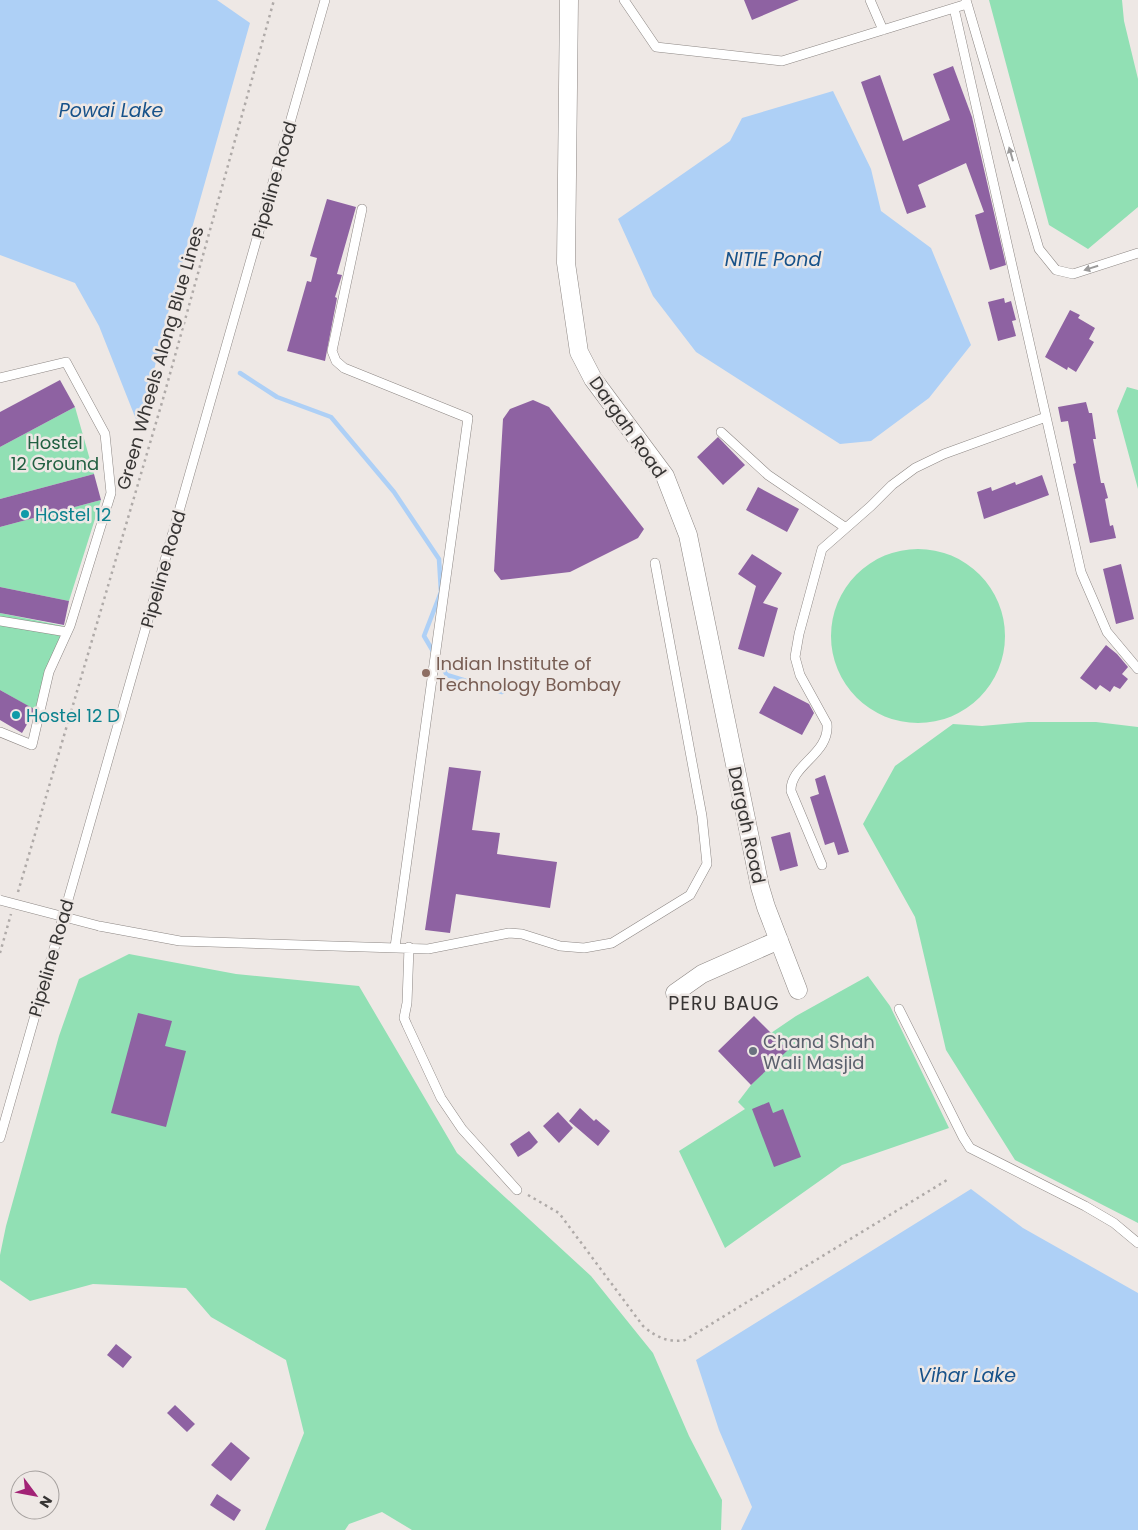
<svg xmlns="http://www.w3.org/2000/svg" width="1138" height="1530" font-family="Poppins,sans-serif">
<style>
.green{fill:#91e0b4}
.water{fill:#aed0f6}
.lines{fill:none;stroke-linecap:round;stroke-linejoin:round}
.stream{stroke:#aed0f6;stroke-width:4.5}
.building{fill:#8e62a2}
.lane-casing{stroke:#8d8784;stroke-width:10}
.street-casing{stroke:#8d8784;stroke-width:19}
.path{stroke:#afaaa8;stroke-width:2.5;stroke-dasharray:2.5 4;stroke-linecap:butt}
.lane{stroke:#fff;stroke-width:9}
.street{stroke:#fff;stroke-width:18}
.lane-bridge-casing{stroke:#8d8784;stroke-width:10;stroke-linecap:butt}
.lane-bridge{stroke:#fff;stroke-width:9}
.oneway{fill:#9b9a9a}
.culture-dot{fill:#0f9aa8;stroke:#eee8e5;stroke-width:2}
.education-dot{fill:#8d6e63;stroke:#eee8e5;stroke-width:2}
.worship-dot{fill:#6b7280;stroke:#eee8e5;stroke-width:2}
.labels{text-anchor:middle;dominant-baseline:central;stroke-width:5;stroke-linejoin:round;paint-order:stroke}
.street-label{font-size:18px;fill:#373534;stroke:#eee8e5}
.park-label{font-size:18px;fill:#226042;stroke:#eee8e5}
.culture-label{font-size:18px;fill:#0d838f;stroke:#eee8e5;text-anchor:start}
.education-label{font-size:18px;fill:#785e54;stroke:#eee8e5;text-anchor:start}
.worship-label{font-size:18px;fill:#5b616d;stroke:#eee8e5;text-anchor:start}
.water-label{font-size:19px;font-style:italic;fill:#17528a;stroke:#eee8e5}
.neighbourhood-label{font-size:19px;letter-spacing:1px;fill:#373534;stroke:#eee8e5}
</style>
<rect width="100%" height="100%" fill="#eee8e5"/>
<path class="green" d="M989 0H1122L1124 21 1138 79V207L1088 249 1049 225Z
M1127 387 1138 390V489L1117 411Z
M75 407 94 474 0 499V447Z
M101 500 69 601 0 587V527Z
M831 636a87 87 0 1 1 174 0a87 87 0 1 1-174 0Z
M0 613 64 626 35 710 0 690Z
M1028 722H1096L1138 727V1223L1015 1160 946 1050 915 917 863 824 895 766 953 724 982 726Z
M129 954 236 974 359 986 457 1153 591 1276 653 1353 689 1436 722 1500 721 1530H412L382 1512 349 1524 345 1530H265L304 1433 286 1360 211 1317 186 1288 93 1284 30 1301 0 1280V1255L6 1226 59 1036 79 979Z
M868 976 890 1006 949 1128 842 1165 725 1248 679 1151 745 1109 738 1102 751 1085 787 1050 771 1033 796 1016Z"/>
<path class="water" d="M0 0H217L250 23 161 338 141 432 99 326 75 283 0 255Z
M833 91 871 169 881 211 931 248 971 345 929 398 871 441 840 444 696 352 653 296 618 219 730 141 742 118Z
M971 1189 1023 1228 1138 1293V1530H741L752 1507 719 1430 696 1360Z"/>
<g class="lines">
<path class="stream" d="M159 332 167 340
M240 373 277 397 331 417 394 492 439 559 441 592 424 636 447 675 502 692"/>
</g>
<path class="building" d="M744 0H799L752 20Z
M953 66 972 117 1006 265 990 270 975 215 984 212 966 163 918 185 926 207 907 214 861 82 880 75 903 141 950 120 933 74Z
M327 199 356 207 337 274 342 275 335 297 337 298 325 361 287 351 307 281 311 282 317 258 310 256Z
M1004 298 1005 303 1011 301 1016 320 1012 321 1016 336 998 341 988 302Z
M1070 310 1080 315 1078 318 1095 328 1089 339 1094 342 1076 372 1068 367 1067 370 1045 357Z
M60 380 75 407 0 447V412Z
M533 400 549 407 644 529 638 538 570 572 501 580 494 571 503 419 510 409Z
M1086 402 1089 413H1092L1096 439H1093L1101 483H1104L1108 498 1105 499 1110 526 1113 525 1116 538 1090 543 1073 464 1076 463 1068 421 1061 422 1058 407Z
M718 437 745 465 723 485 697 457Z
M94 474 101 500 0 527V499Z
M1042 475 1049 495 984 519 977 492 991 487 992 491 1015 482 1016 485Z
M758 487 799 509 787 532 746 510Z
M752 554 782 573 763 603 778 608 764 657 738 649 756 586 738 574Z
M1121 564 1134 619 1116 624 1103 569Z
M0 587 69 601 64 625 0 613Z
M1106 645 1117 654 1128 667 1122 674 1128 679 1120 689 1114 686 1110 692 1100 685 1096 690 1080 678Z
M774 686 809 704 814 713 802 735 759 713Z
M0 690 34 709 33 714 22 733 0 720Z
M449 767 481 771 472 830 500 833 497 854 557 862 550 908 456 894 450 933 425 930Z
M825 775 849 852 838 855 834 842 825 845 810 797 819 794 815 779Z
M790 832 798 866 780 871 771 837Z
M138 1013 172 1021 165 1046 186 1051 166 1127 111 1113Z
M754 1016 788 1050 751 1085 718 1051Z
M769 1102 773 1113 783 1109 801 1157 774 1167 752 1109Z
M580 1108 594 1121 596 1119 610 1131 598 1146 569 1121Z
M558 1112 573 1128 559 1143 543 1126Z
M529 1131 538 1142 531 1149 518 1157 510 1144Z
M116 1344 132 1357 123 1368 107 1355Z
M175 1405 195 1424 187 1432 167 1413Z
M231 1442 250 1458 231 1481 211 1465Z
M217 1494 241 1510 234 1521 210 1505Z"/>
<g class="lines">
<g class="lane-casing">
<path id="lane" d="M624 0 656 47 782 61 967 4
M870 0 883 30
M966 0 1039 249 1056 270 1073 274 1138 253
M954 8 1081 572 1107 632 1138 669
M362 209 332 351 336 361 344 368 468 418 395 947
M0 378 66 362 105 434 111 493 70 626 49 672 32 745 0 732
M721 432 768 475 846 528
M0 621 67 632
M822 865 791 791C790 765 830 754 827 724L800 675 795 657 799 634 822 549 871 506 892 485 915 468 944 454 1046 417
M99 926 180 941 428 949 509 933 522 934 560 946 584 948 612 943 690 895 707 864 702 816 655 563
M409 947 407 1003 404 1018 407 1025 441 1098 462 1129 517 1190
M899 1009 963 1137 970 1148 1085 1206 1114 1223 1138 1243
M0 1138 325 0"/>
</g>
<g class="street-casing">
<path id="street" d="M569 0 566 263 579 352 593 379 665 476 688 535 760 887 766 907 798 990
M675 993 702 974 779 940"/>
</g>
<path class="path" d="M18 892 163 399 274 0
M0 953 11 914
M528 1195 559 1213 643 1326C656 1337 668 1343 685 1340L947 1180"/>
<use href="#lane" class="lane"/>
<use href="#street" class="street"/>
<g class="lane-bridge-casing">
<path id="lane-bridge" d="M0 900 99 926"/>
</g>
<use href="#lane-bridge" class="lane-bridge"/>
</g>
<defs><path id="oneway-solid" d="M-6-.8H1V-3.2L6.5 0L1 3.2V.8H-6Z" transform="scale(1.25)"/></defs>
<g class="oneway">
<use href="#oneway-solid" transform="translate(1011 154) rotate(-106)"/>
<use href="#oneway-solid" transform="translate(1091 268) rotate(163)"/>
</g>
<g class="culture-dot">
<circle cx="25" cy="514" r="5"/>
<circle cx="16" cy="715" r="5"/>
</g>
<circle class="education-dot" cx="426" cy="673" r="5"/>
<circle class="worship-dot" cx="753" cy="1051" r="5"/>
<g class="labels">
<g class="street-label">
<text transform="translate(274 180) rotate(-74)">Pipeline Road</text>
<text transform="translate(160 358) rotate(-74)">Green Wheels Along Blue Lines</text>
<text transform="translate(628 427) rotate(55)">Dargah Road</text>
<text transform="translate(163 569) rotate(-74)">Pipeline Road</text>
<text transform="translate(747 825) rotate(78)">Dargah Road</text>
<text transform="translate(51 958) rotate(-74)">Pipeline Road</text>
</g>
<g class="park-label">
<text x="55" y="442">Hostel<tspan x="55" dy="21">12 Ground</tspan></text>
</g>
<g class="culture-label">
<text x="35" y="514">Hostel 12</text>
<text x="26" y="715">Hostel 12 D</text>
</g>
<g class="education-label">
<text x="436" y="663">Indian Institute of<tspan x="436" dy="21">Technology Bombay</tspan></text>
</g>
<g class="worship-label">
<text x="763" y="1041">Chand Shah<tspan x="763" dy="21">Wali Masjid</tspan></text>
</g>
<g class="water-label">
<text x="111" y="110">Powai Lake</text>
<text x="773" y="259">NITIE Pond</text>
<text x="967" y="1375">Vihar Lake</text>
</g>
<g class="neighbourhood-label">
<text x="724" y="1003">PERU BAUG</text>
</g>
</g>
<g transform="translate(35 1495) rotate(122)"><circle r="24" fill="#eee8e5" stroke="#a5a09e"/>
<path d="M0-4L9 19L0 12L-9 19Z" fill="#a22376"/>
<text y="-8" font-size="14" font-weight="bold" text-anchor="middle" fill="#373534">N</text>
</g>
</svg>
